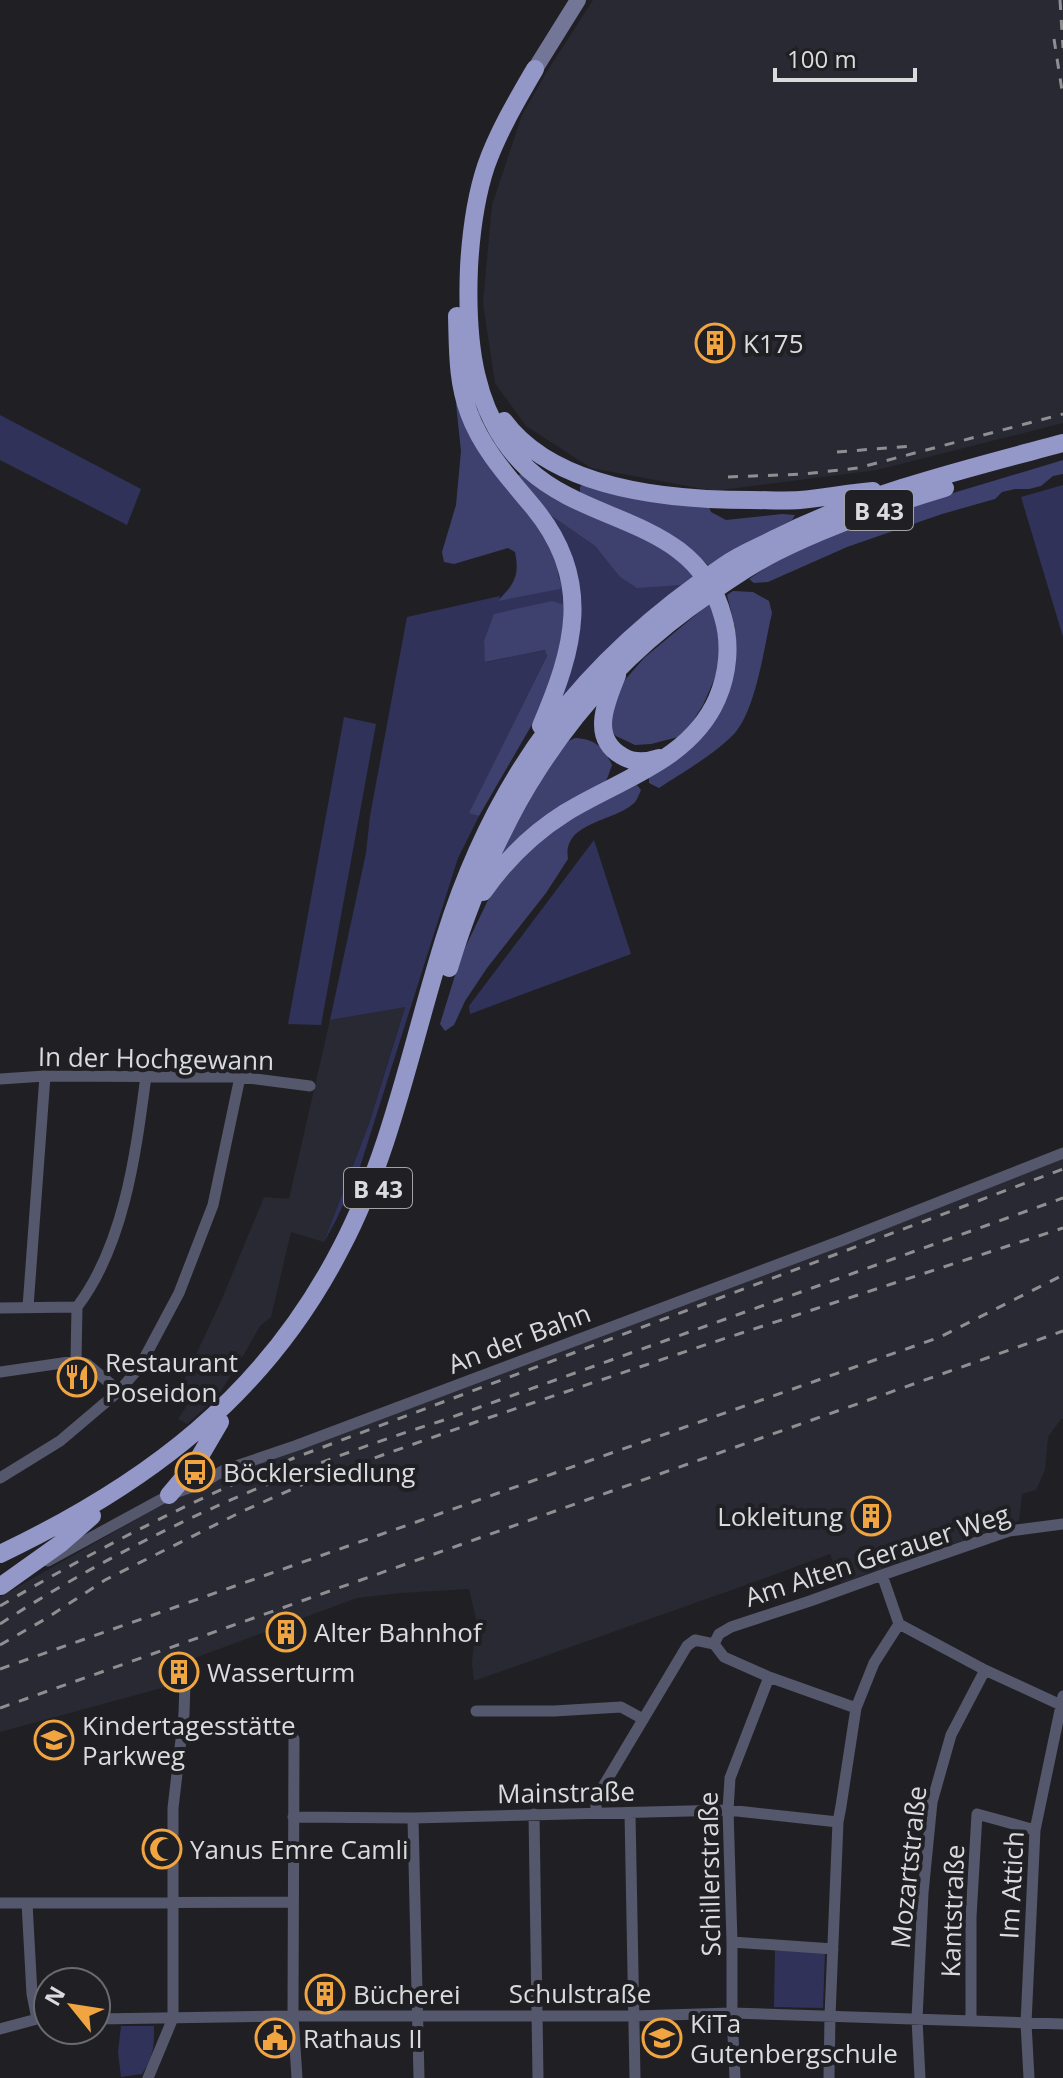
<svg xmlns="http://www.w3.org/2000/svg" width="1063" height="2078" font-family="'Open Sans',sans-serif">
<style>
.built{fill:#282932}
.green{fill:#30325a}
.forest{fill:#3e416d}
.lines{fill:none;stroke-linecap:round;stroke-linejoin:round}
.minor{stroke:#55576c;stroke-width:11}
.secondary{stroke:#737697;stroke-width:16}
.trunk{stroke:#9498c8;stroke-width:18}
.rail{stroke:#8f8f92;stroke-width:3;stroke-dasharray:10 10;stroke-linecap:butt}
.labels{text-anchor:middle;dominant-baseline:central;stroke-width:8;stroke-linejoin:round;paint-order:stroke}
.shield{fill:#202024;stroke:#a2a3a6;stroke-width:2}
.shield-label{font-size:24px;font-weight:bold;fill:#dadbdd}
.poi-label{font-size:26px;fill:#dadbdd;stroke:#202024;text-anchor:start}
.street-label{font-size:26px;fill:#dadbdd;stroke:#202024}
</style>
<rect width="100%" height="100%" fill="#202024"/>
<path class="built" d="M593 0H1063V423L877 470 714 491 591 468 526 426 495 383 483 303 492 205 522 115 546 73Z
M405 1006 370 1121 324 1242 291 1232 271 1317 260 1326 243 1356 217 1397 187 1424 178 1419 189 1402 178 1393 222 1299 264 1197 289 1199 330 1020Z
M1063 1158V1419H1061L1048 1437 1045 1470 1036 1490 1022 1494 1019 1521 841 1583 830 1554 757 1581 474 1681 472 1663 476 1619 469 1589 400 1593 357 1598 192 1659 191 1680 0 1732V1597L153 1510 216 1479Z"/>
<path class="green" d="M0 415 141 489 127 525 0 460Z
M1063 485V637L1021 497Z
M540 508 595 546 619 576 696 578 547 722 577 640Z
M561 561 569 607 484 641 486 662 546 650 547 656 470 812 479 816 458 858 359 1170 336 1220 324 1242 370 1121 405 1007 330 1020 366 853 370 816 407 617 500 596 499 600 521 596 558 577Z
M344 717 376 724 321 1025 288 1024Z
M594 840 631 954 470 1014 469 1006Z
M775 1950 825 1952 823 2008 774 2007Z
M121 2026H154C154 2047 154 2056 142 2074L121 2077 118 2052Z"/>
<path class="forest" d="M459 399 561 561 558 577 562 584 560 589 498 601C501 597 504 594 507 591 518 578 518 567 515 552L508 548 454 564 444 562 442 552 456 505 461 451 456 404Z
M1063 460V474L1053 476 1041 486 1029 489H1015L1002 492 995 499 942 514 847 547 768 582 754 583 749 579 791 551 900 509Z
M525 474 668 548 696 578 681 585 637 588 619 576 595 546 540 508 517 475Z
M584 482 709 507 711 512 726 520 782 514 795 515 792 520 760 536 712 569 693 551 666 532 580 494V487Z
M733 591 753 592 769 601 772 613C764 646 756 714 731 737 710 757 683 772 659 788L649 783V775L687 751 736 652 735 627 727 595Z
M552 601 562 604 567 608 568 634 541 709 479 816 469 813 547 656 545 650 485 662 484 641 494 614Z
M711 602 715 607 721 664 703 705 690 726 678 737 651 744 635 745 616 736 609 729 618 688 644 658Z
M575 738C595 739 604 747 612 765L607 779 598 790 495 862 562 744Z
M637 785 641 790C639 794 638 798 635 802 616 822 562 821 568 859L546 893 487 968 465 1001 454 1025 445 1031 440 1024 461 956 490 896 528 851 559 824Z"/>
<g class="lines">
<path class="minor" d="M0 1079 45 1076 240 1077 310 1086
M28 1307 45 1076
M77 1307C125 1244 136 1151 146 1076
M0 1308 77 1307
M76 1361 77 1307
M0 1372 76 1361 87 1364 119 1391
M0 1478 60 1441 119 1391 139 1368 179 1293 213 1205 240 1077
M48 1561 169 1495 203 1483 224 1470 295 1446 843 1240 1063 1153
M882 1575 899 1624 985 1670 1063 1706
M714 1644 719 1634 731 1627 810 1601 882 1575 1009 1531 1063 1524
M714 1644 724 1657 769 1677 856 1708
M476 1711H554L621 1707 643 1719
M294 1739 293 2016 297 2078
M596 1812V1801L598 1795 687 1646 695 1640 714 1644
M630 1813 635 2078
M534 1814 538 2078
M293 1817 413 1818 728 1810 838 1822
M413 1818 419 2078
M0 1903 293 1902
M27 1903 32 1994 37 2019
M732 1942 833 1949
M96 2019 293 2016H634L732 2013 1063 2024
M971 2021V1917L977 1814 1035 1830
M0 2029 37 2019H48
M148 2078 173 2018V1808L184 1714 185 1683
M735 2078 732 2013V1942L728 1810 730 1778 769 1677
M829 2078 830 2016 838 1822 841 1806 856 1708 874 1663 899 1624
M920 2078 917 2019 923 1893 932 1802 951 1735 985 1670
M1029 2078 1026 2023 1035 1830 1063 1696"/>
<path class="secondary" d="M535 69 578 0"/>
<path class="trunk" d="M457 316C458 349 457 381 469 413 482 449 510 479 534 508 594 581 574 649 541 726
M504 421C555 490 672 500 751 500 767 500 784 501 800 500 824 498 848 493 873 491
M617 675C607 701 589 737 622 756 633 763 647 762 659 758
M483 892C505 861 533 833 565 813 618 780 690 761 717 699 728 674 731 644 723 617 697 518 591 527 528 469 472 416 466 339 469 267 471 232 475 199 486 166 498 132 517 100 535 69
M449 968C494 822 564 700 689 608 717 588 745 568 776 552 830 525 888 505 945 488
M169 1495 196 1463 220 1422
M0 1554C147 1484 265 1396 341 1248 392 1151 412 1041 445 937 496 774 583 660 725 565 740 554 759 547 776 538 866 493 966 469 1063 443
M1 1586 60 1544 92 1516"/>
<path class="rail" d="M1060 0 1063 48
M1054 39 1063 97
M837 452 912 446
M728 477 804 474 858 468 1063 414
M0 1606C95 1550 192 1500 294 1458L1063 1169
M0 1624C137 1535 286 1470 441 1421L1063 1198
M0 1645 47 1618 105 1580 243 1511 315 1479 476 1422 711 1343 1063 1228
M0 1669 940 1337 1063 1275
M0 1708 1063 1331"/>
</g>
<defs>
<g id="building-ring" transform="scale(2)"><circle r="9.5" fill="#202024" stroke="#f1a540" stroke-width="1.5"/><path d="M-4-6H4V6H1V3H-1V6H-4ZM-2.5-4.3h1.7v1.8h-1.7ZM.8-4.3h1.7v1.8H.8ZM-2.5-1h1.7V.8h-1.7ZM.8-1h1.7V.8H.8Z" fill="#f1a540"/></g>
<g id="restaurant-ring" transform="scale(2)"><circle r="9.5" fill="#202024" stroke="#f1a540" stroke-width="1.5"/><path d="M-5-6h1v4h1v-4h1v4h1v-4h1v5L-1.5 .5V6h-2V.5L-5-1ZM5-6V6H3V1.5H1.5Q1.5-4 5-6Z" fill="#f1a540"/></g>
<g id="bus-ring" transform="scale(2)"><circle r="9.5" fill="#202024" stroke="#f1a540" stroke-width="1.5"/><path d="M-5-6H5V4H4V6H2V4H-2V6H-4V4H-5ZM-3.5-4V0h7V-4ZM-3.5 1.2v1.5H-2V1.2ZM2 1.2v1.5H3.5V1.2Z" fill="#f1a540"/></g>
<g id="school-ring" transform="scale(2)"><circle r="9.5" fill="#202024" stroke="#f1a540" stroke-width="1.5"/><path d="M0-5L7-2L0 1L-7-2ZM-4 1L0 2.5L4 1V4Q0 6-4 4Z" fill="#f1a540"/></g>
<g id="mosque-ring" transform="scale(2)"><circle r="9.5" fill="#202024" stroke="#f1a540" stroke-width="1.5"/><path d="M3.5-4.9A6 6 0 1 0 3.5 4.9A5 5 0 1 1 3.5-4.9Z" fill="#f1a540"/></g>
<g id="civic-ring" transform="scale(2)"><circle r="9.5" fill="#202024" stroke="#f1a540" stroke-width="1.5"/><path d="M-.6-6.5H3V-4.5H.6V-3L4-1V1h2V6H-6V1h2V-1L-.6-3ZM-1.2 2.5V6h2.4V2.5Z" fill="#f1a540"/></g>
</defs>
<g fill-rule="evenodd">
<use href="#building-ring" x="715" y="343"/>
<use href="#restaurant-ring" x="77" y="1377"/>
<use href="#bus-ring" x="195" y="1472"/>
<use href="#building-ring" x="871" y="1516"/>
<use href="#building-ring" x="286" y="1632"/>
<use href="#building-ring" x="179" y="1672"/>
<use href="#school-ring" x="54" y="1740"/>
<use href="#mosque-ring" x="162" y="1849"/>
<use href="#building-ring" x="325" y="1994"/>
<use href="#civic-ring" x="275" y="2038"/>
<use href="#school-ring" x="662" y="2038"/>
</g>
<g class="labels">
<g class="shield">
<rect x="845" y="490" width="68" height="40" rx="6"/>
<rect x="344" y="1168" width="68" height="40" rx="6"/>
</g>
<g class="shield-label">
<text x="879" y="510">B 43</text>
<text x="378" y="1188">B 43</text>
</g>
<g class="poi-label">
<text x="743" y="343">K175</text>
<text x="105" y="1362">Restaurant<tspan x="105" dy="30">Poseidon</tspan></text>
<text x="223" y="1472">Böcklersiedlung</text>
<text x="843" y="1516" text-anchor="end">Lokleitung</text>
<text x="314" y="1632">Alter Bahnhof</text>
<text x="207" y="1672">Wasserturm</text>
<text x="82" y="1725">Kindertagesstätte<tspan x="82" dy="30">Parkweg</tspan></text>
<text x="190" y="1849">Yanus Emre Camli</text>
<text x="353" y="1994">Bücherei</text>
<text x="690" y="2023">KiTa<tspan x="690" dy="30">Gutenbergschule</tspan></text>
<text x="303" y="2038">Rathaus II</text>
</g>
<g class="street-label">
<text transform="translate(156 1058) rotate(1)">In der Hochgewann</text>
<text transform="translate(519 1338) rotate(-21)">An der Bahn</text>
<text transform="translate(877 1555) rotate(-18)">Am Alten Gerauer Weg</text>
<text transform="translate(566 1792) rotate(-1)">Mainstraße</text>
<text transform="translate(908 1867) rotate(-84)">Mozartstraße</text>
<text transform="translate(709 1874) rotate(-91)">Schillerstraße</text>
<text transform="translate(1011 1885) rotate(-87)">Im Attich</text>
<text transform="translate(952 1911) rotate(-88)">Kantstraße</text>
<text x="580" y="1993">Schulstraße</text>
</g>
</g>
<g transform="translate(72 2006) rotate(300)"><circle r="38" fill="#202024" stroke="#6a6b6e" stroke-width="2"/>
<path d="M0-6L14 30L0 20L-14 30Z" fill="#f1a540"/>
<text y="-12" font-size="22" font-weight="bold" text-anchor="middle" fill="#dadbdd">N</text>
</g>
<path d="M775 68v12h140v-12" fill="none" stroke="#dadbdd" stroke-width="4"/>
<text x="787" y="68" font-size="24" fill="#dadbdd" stroke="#202024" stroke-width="6" paint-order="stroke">100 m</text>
</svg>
